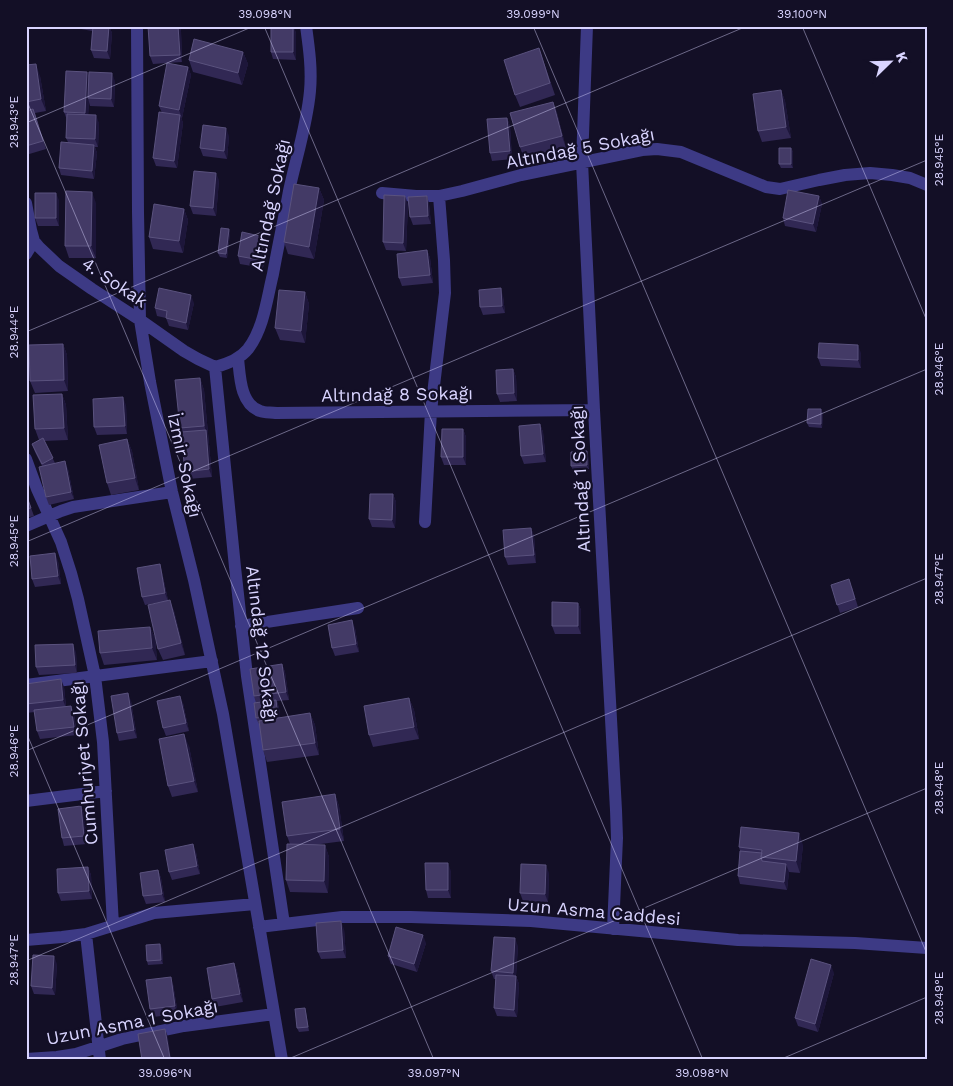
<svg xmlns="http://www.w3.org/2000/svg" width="953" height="1086" font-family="'Work Sans',sans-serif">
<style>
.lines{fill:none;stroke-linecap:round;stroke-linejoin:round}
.minor{stroke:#3d3a85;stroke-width:12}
.wall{fill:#312854}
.shaded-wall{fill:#1d163a}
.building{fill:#433a66;stroke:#5a527e}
.ticks{fill:none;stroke:#d9d4ff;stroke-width:1;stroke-opacity:0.45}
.labels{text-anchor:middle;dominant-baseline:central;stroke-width:4.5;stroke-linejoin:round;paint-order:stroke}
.street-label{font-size:18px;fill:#d9d4ff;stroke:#130f26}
.neatline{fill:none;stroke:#d9d4ff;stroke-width:2}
.ticks-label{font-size:12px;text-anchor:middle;fill:#d9d4ff}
</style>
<rect width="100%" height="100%" fill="#130f26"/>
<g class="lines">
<path class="minor" d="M137 26 138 212 140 320 150 382 172 492 194 580 223 714 282 1060
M587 26 582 162 594 410 616 810 617 838 613 929
M382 193 416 196H439L462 191 521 175 642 150 657 149 681 152 766 187 780 189 819 180 845 175 870 173 892 175 910 178 927 185
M26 203 31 230 34 241 39 247 59 266 92 289 140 320 184 351 198 359 215 367
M26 254 34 241
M238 358C240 376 240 404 260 411 265 413 271 412 276 413L594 410
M215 367 235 567 247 676 284 924
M215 367C227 364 240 359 248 349 264 328 267 298 273 274 278 246 284 219 289 191 296 158 307 125 310 91 312 69 309 48 306 26
M26 459 37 489 61 542 71 573 78 599 95 676 103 742 113 925
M425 522 431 411 445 293 444 260 439 196
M26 526 61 511 73 507 172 492
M241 626 358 608
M26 685 212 661
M26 801 106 791
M259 927 342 917H411L531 921 738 940 855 943 927 948
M86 934 100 1060
M26 940 62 937 86 934 154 913 255 904
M26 1059 57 1057 76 1054 122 1039 184 1026 274 1014"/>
</g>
<path class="wall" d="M80 26H109L112 33 110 59 94 58 91 50 92 31 81 29Z
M148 26H187V28H180L181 31 182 62 153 64 150 56Z
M271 26H294L296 34V60L273 59 271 52Z
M539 48 555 95 520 107 515 95Z
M243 52 248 64 242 85 193 72 189 60Z
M26 65 40 76 46 111 35 113 46 149 26 155Z
M188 67 191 75 182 118 181 117 183 123 177 168 156 166 153 158 162 113 159 106Z
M87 72 89 76 115 81 114 107 90 106 89 102 88 115 99 123 98 147H95L97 153 94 179 61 175 59 168 68 142 66 138 67 120 64 112Z
M781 90 785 101 791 138 762 142 758 131Z
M553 102 557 113 566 148 524 159 520 147Z
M507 118 510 126 512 159 492 161 490 153Z
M229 136 227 159 203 156 200 148Z
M791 148 793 152V168H781L779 164Z
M219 180 216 216 193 214 190 206Z
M319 188 324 200 314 259 288 254 284 242Z
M427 196 429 204 431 224 413 225 410 217Z
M819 196 822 204 816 232 785 226 783 218Z
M59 200V226H38L35 218Z
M96 203V258H69L65 246Z
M408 204 406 251 386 250 383 242Z
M184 209 188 220 183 253 153 249 149 237Z
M229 229 230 233 227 258 220 257 218 253Z
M267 244 263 268 240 264 238 256Z
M427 250 430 258 433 283 402 286 399 278Z
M305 292 309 304 305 343 280 340 275 328Z
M503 296 505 313 483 315 480 307Z
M194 303 188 330 169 326 166 318 157 316 155 308Z
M63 344 67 355 68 391 35 393 30 381Z
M861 353V368L821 366 818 358Z
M513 369 516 377 517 401 500 402 497 394Z
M200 378 204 390 212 477 188 479 185 472 181 432 180 428Z
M62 394 66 405 68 440 44 441 55 463 68 469 74 499 49 505 46 497 42 466 35 452 32 444 39 440 35 429Z
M126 405 127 434 97 435 94 427Z
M823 413 822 428 809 427 807 423Z
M540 424 543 432 546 462 524 464 521 456Z
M463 429 466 437V465H444L441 457Z
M127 439 132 451 139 490 111 495 107 483Z
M588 455 589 469 573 470 571 466Z
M26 494 34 516 26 518Z
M393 494 396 502 395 528 372 527 369 519Z
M531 528 534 536 536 563 508 565 505 557Z
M58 561 61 584 35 587 32 579Z
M160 564 162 572 168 600 174 611 185 655 163 660 158 649 161 602 145 605 142 597Z
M831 585 852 587 858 607 840 613Z
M578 603 581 610V634H555L552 626Z
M150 627 155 638 157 660 104 665 100 653Z
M355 628 359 652 335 656 332 648Z
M76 652 77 673 39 675 36 667Z
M282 664 285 672 289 700 277 701 279 708 280 718 310 713 315 725 319 755 267 762 263 750 260 726 256 718V703L254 696Z
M26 684 64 687 66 706H71L74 713 77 735 40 739 37 731 35 712 26 713Z
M409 698 414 710 419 739 373 747 369 735Z
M131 701 137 738 119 741 117 733Z
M183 703 189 731 166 736 163 728Z
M189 746 198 792 172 797 168 786Z
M26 756 29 784 26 785Z
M335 794 339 806 344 841 313 845H325L329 857 328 893 290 892 286 880 290 844 287 836Z
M81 806 84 814 87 844 64 846 62 838Z
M803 845 800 873 789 872 787 890 740 884 738 876 740 851 739 847Z
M196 852 200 874 172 880 169 872Z
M88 867 91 875 92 899 61 901 58 893Z
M158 870 161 878 165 902 146 904 143 896Z
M451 871V898H428L426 890Z
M549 873 548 902 523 901 520 893Z
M344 929 346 958 321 959 318 952Z
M426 943 417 972 391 964 388 956Z
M518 946 516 976 519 984 517 1017 497 1016 494 1008 496 979H494L491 971Z
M162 948 163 964 148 965 147 961Z
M234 963 237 971 243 1002 215 1007 212 999Z
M57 964 55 995 34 994 31 986Z
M834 973 818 1032 798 1026 795 1018Z
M173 984 178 1014 153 1017 150 1009Z
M306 1012 309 1031 299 1032 297 1028Z"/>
<path class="shaded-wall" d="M109 26 112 33 110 59 107 51Z
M178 26H179L181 31 182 62 180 55Z
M294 26 296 34V60L293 52Z
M243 52 248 64 242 85 238 73Z
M36 64 40 76 46 111 41 99Z
M188 67 191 75 182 118 179 110Z
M87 72 90 80 88 98 89 102 88 121 85 113Z
M112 73 115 81 114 107 111 99Z
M781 90 785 101 791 138 786 127Z
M553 102 557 113 566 148 562 136Z
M96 115 99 123 98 147 95 139Z
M180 115 183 123 177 168 174 161Z
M507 118 510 126 512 159 510 151Z
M226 128 229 136 227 159 224 151Z
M94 145 97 153 94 179 92 171Z
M791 148 793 152V168L791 164Z
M216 173 219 180 216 216 213 208Z
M319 188 324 200 314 259 309 247Z
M92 192 96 203V258L91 246Z
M56 193 59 200V226L56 218Z
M405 196 408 204 406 251 403 243Z
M427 196 429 204 431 224 428 216Z
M819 196 822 204 816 232 813 224Z
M184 209 188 220 183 253 179 241Z
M229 229 230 233 227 258 226 254Z
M264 237 267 244 263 268 260 260Z
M427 250 430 258 433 283 430 275Z
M501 288 503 296 505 313 502 306Z
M305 292 309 304 305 343 301 331Z
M191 295 194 303 188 330 186 323Z
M63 344 67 355 68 391 64 380Z
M858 345 861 353V368L858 360Z
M513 369 516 377 517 401 514 393Z
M200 378 204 390 212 477 209 469Z
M62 394 66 405 68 440 64 428Z
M123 397 126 405 127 434 125 426Z
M821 409 823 413 822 428 821 424Z
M540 424 543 432 546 462 543 454Z
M463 429 466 437V465L463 457Z
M127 439 132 451 139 490 135 478Z
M587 451 588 455 589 469 587 465Z
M65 461 68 469 74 499 71 492Z
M393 494 396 502 395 528 392 520Z
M531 528 534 536 536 563 534 555Z
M55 553 58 561 61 584 58 576Z
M160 564 162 572 168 601 165 593Z
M170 600 174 611 185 655 181 643Z
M578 603 581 610V634L578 626Z
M352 620 355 628 359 652 356 644Z
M150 627 155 638 157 660 152 648Z
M73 644 76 652 77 673 75 665Z
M26 651 29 665 26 658Z
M282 664 285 672 289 700 286 692Z
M61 679 64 687 66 708 63 700Z
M128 693 131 701 137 738 134 730Z
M180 696 183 703 189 731 186 723Z
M409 698 414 710 419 739 414 727Z
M276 700 279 708 281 723 278 716Z
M71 706 74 713 77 735 74 727Z
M310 713 315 725 319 755 315 743Z
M184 734 189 746 198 792 194 781Z
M26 756 29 784 26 776Z
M335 794 339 806 344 841 340 829Z
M81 806 84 814 87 844 84 836Z
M799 833 803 845 800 873 796 861Z
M193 844 196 852 200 874 197 866Z
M325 845 329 857 328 893 324 881Z
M448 863 451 871V898L448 890Z
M786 864 789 872 787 890 784 882Z
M546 865 549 873 548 902 545 894Z
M88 867 91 875 92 899 89 891Z
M158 870 161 878 165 902 162 894Z
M341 921 344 929 346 958 343 950Z
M423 935 426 943 417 972 414 964Z
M515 938 518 946 516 976 519 984 517 1017 514 1010 515 981 513 973Z
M160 944 162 948 163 964 161 960Z
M54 956 57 964 55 995 52 988Z
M234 963 237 971 243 1002 240 994Z
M831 965 834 973 818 1032 815 1024Z
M171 977 173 984 178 1014 175 1006Z
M165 1029 168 1037 171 1060H170V1058Z"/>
<path class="building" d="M93 26H109L107 51 91 50Z
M148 26H178L180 55 150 56Z
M271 26H293V52H271Z
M194 39 243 52 238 73 189 60Z
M539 48 550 83 515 95 504 60Z
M167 63 188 67 179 110 159 106Z
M36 64 41 99 26 102V65Z
M66 71 87 72 85 113 64 112Z
M89 72 112 73 111 99 88 98Z
M781 90 786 127 758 131 753 94Z
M553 102 562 136 520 147 510 113Z
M33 109 43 141 26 146V111Z
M159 112 180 115 174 161 153 158Z
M67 114 96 115 95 139 66 138Z
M507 118 510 151 490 153 487 119Z
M203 125 226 128 224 151 200 148Z
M61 142 94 145 92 171 59 168Z
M779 148H791V164H779Z
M194 171 216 173 213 208 190 206Z
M294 184 319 188 309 247 284 242Z
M788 190 819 196 813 224 783 218Z
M66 191 92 192 91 246H65Z
M35 193H56V218H35Z
M384 195 405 196 403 243 383 242Z
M427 196 428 216 410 217 408 197Z
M154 204 184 209 179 241 149 237Z
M221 228 229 229 226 254 218 253Z
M242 232 264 237 260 260 238 256Z
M427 250 430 275 399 278 397 254Z
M159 288 191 295 186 323 166 318 167 311 155 308Z
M501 288 502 306 480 307 479 290Z
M279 290 305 292 301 331 275 328Z
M819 343 858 345V360L818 358Z
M63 344 64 380 30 381 29 345Z
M513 369 514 393 497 394 496 370Z
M200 378 204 426 180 428 175 380Z
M62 394 64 428 35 429 33 395Z
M123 397 125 426 94 427 93 399Z
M808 409H821V424L807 423Z
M540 424 543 454 521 456 519 426Z
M442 429H463V457H441Z
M206 430 209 469 185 472 181 432Z
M43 438 53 458 42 464 32 444Z
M127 439 135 478 107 483 99 445Z
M587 451V465L571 466V452Z
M65 461 71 492 46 497 39 467Z
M26 494 31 508 26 509Z
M370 494H393L392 520 369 519Z
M531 528 534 555 505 557 503 530Z
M55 553 58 576 32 579 30 556Z
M160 564 165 593 142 597 137 568Z
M849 579 855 599 837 605 831 585Z
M170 600 181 643 158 649 148 605Z
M552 602 578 603V626H552Z
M352 620 356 644 332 648 328 625Z
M150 627 152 648 100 653 98 631Z
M73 644 75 665 36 667 35 645Z
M282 664 286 692 254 696 250 669Z
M61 679 63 700 26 704V684Z
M128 693 134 730 117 733 111 696Z
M180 696 186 723 163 728 157 701Z
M409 698 414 727 369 735 364 706Z
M276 700 278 716 256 718 254 703Z
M71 706 74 727 37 731 34 710Z
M310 713 315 743 263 750 259 721Z
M184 734 194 781 168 786 159 739Z
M335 794 340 829 287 836 282 802Z
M81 806 84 836 62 838 58 809Z
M741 827 799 833 796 861 761 857 762 850 739 847Z
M193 844 197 866 169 872 165 850Z
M287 844 325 845 324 881 286 880Z
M740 851 762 853 761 857 762 861 786 864 784 882 738 876Z
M425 863H448V890H426Z
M521 864 546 865 545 894 520 893Z
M88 867 89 891 58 893 57 869Z
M158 870 162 894 143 896 140 873Z
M341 921 343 950 318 952 316 923Z
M396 927 423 935 414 964 388 956Z
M494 937 515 938 513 973 491 971Z
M160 944 161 960 147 961 146 945Z
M33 955 54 956 52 988 31 986Z
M811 959 831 965 815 1024 795 1018Z
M234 963 240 994 212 999 207 968Z
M496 975 516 976 514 1010 494 1008Z
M171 977 175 1006 150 1009 146 980Z
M305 1008 308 1027 297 1028 295 1009Z
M165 1029 170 1058 158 1060H142L138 1034Z"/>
<path class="ticks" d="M264 26 703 1060M533 26 927 954M802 26 927 321M26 99 434 1060M26 123 254 26M26 332 747 26M26 542 927 160M26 732 165 1060M26 751 927 369M26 961 927 578M286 1060 927 788M779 1060 927 997"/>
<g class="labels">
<g class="street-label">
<text transform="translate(580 148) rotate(-11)">Altındağ 5 Sokağı</text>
<text transform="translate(270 205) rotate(-78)">Altındağ Sokağı</text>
<text transform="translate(115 282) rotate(34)">4. Sokak</text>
<text transform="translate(397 394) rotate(-1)">Altındağ 8 Sokağı</text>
<text transform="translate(185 465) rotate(78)">İzmir Sokağı</text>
<text transform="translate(580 479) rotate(-93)">Altındağ 1 Sokağı</text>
<text transform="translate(262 644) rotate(83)">Altındağ 12 Sokağı</text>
<text transform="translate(84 763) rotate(-95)">Cumhuriyet Sokağı</text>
<text transform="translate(594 911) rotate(5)">Uzun Asma Caddesi</text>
<text transform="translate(132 1022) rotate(-11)">Uzun Asma 1 Sokağı</text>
</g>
</g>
<rect width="953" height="1086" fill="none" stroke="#130f26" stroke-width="55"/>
<g transform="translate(890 62) rotate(67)" stroke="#130f26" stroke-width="4" paint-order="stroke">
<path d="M0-4L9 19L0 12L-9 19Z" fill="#d9d4ff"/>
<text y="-8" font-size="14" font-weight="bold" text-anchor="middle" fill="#d9d4ff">K</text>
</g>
<rect x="28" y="28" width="898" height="1030" class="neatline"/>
<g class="ticks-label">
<text x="265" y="18">39.098°N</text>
<text x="533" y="18">39.099°N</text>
<text x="802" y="18">39.100°N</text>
<text transform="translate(14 122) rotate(-90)" y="4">28.943°E</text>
<text transform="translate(939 160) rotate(-90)" y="4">28.945°E</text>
<text transform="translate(14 332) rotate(-90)" y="4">28.944°E</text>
<text transform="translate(939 369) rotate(-90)" y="4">28.946°E</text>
<text transform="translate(14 541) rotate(-90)" y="4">28.945°E</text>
<text transform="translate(939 579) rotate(-90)" y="4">28.947°E</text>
<text transform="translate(14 751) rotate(-90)" y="4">28.946°E</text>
<text transform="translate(939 788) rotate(-90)" y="4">28.948°E</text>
<text transform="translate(14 960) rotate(-90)" y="4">28.947°E</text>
<text transform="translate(939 998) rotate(-90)" y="4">28.949°E</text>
<text x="165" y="1077">39.096°N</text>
<text x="434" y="1077">39.097°N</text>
<text x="702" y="1077">39.098°N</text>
</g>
</svg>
